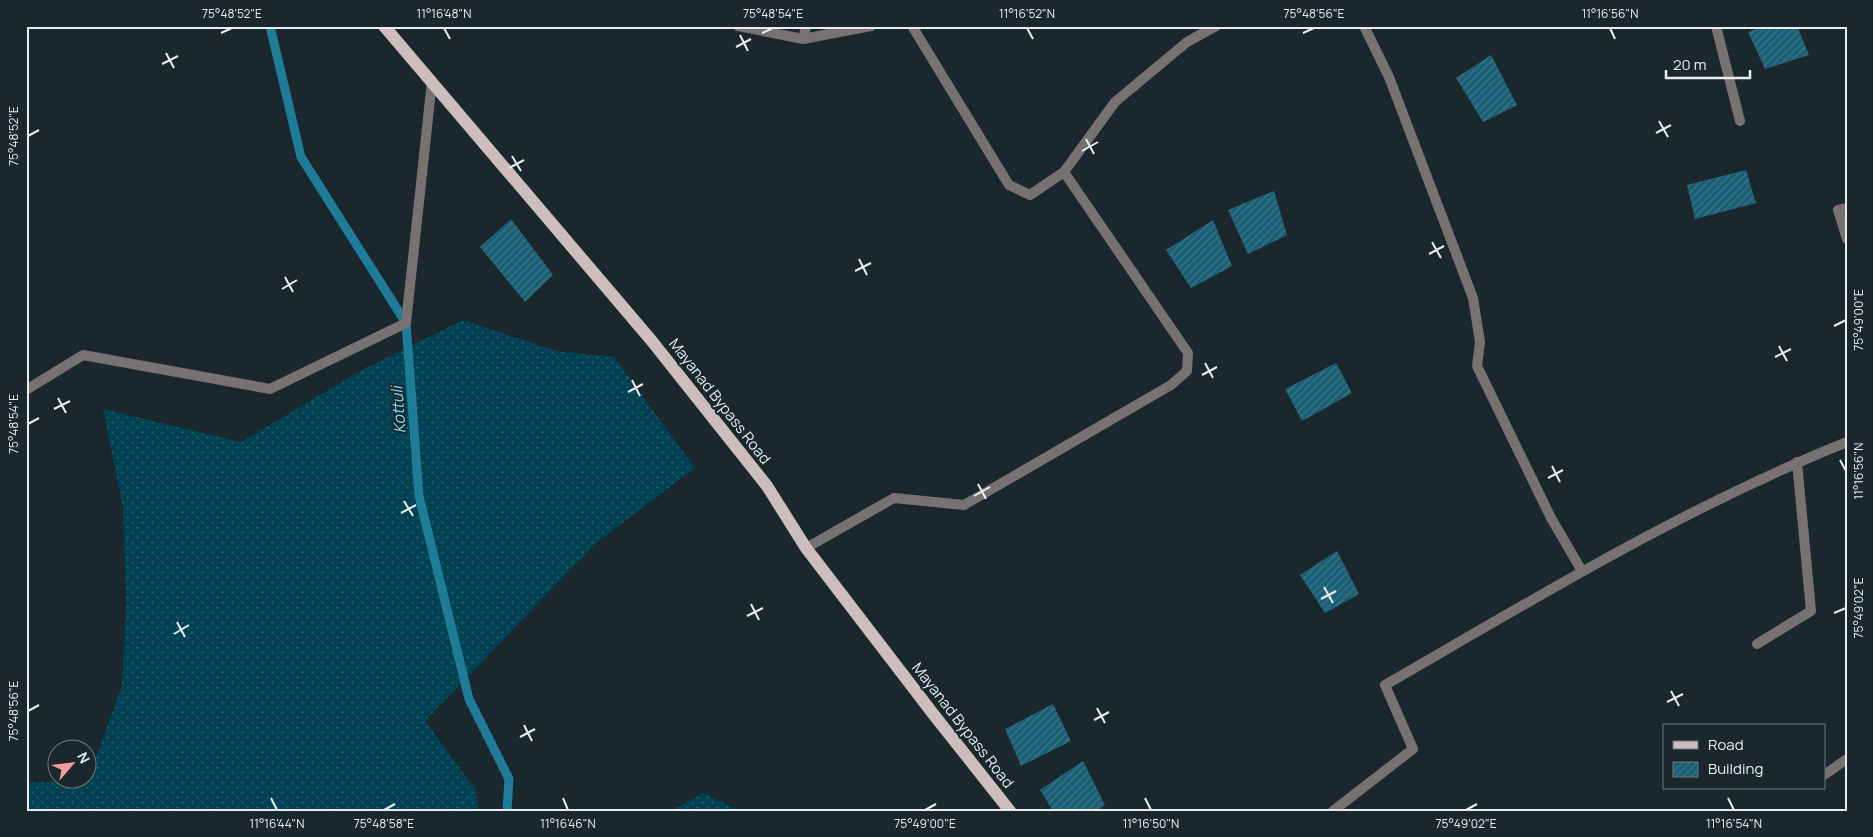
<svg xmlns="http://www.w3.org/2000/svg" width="1873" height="837" font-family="Manrope,sans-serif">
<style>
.grass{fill:url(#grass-dots)}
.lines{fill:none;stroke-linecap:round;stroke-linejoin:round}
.stream{stroke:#1f7c98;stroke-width:9}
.building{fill:url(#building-hatch)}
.street{stroke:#787171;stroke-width:10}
.primary{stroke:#cdbdbd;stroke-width:12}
.ticks{fill:none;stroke:#e6eef2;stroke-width:2}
.labels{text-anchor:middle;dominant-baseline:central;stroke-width:4;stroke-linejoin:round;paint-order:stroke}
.street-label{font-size:15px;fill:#e6eef2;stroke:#1a282d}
.water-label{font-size:16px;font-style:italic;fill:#7fdbfa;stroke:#1a282d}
.neatline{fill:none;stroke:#e6eef2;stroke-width:2}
.ticks-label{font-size:12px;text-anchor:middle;fill:#e6eef2}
</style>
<defs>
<pattern id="grass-dots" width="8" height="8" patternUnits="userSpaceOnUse" patternTransform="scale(1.25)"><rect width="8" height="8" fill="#004254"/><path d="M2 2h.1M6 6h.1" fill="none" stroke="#255e6d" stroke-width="1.8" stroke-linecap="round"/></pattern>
<pattern id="building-hatch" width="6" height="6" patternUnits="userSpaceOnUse" patternTransform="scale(1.25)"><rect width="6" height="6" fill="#1a5f74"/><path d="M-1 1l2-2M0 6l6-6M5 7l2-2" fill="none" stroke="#3b7688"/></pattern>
</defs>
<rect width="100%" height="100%" fill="#1a282d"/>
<path class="grass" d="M463 320 556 351 614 357 695 468 596 543 425 721 476 790 478 811H26V783L88 780 122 685 126 603 123 508 103 409 241 442 362 370Z
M704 793 739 811H671Z"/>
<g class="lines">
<path class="stream" d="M270 26 301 157 406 323 419 496 469 699 509 779 507 811"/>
</g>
<path class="building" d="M1766 26H1797L1809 55 1765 69 1748 32Z
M1491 55 1517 105 1483 122 1456 78Z
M1746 170 1756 203 1695 219 1687 185Z
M1274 191 1287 235 1248 254 1228 210Z
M511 219 553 275 525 302 480 247Z
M1213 220 1232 266 1191 288 1166 250Z
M1336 363 1352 393 1302 421 1285 389Z
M1337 551 1359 594 1325 613 1300 575Z
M1053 704 1071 741 1021 766 1005 729Z
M1083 761 1105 805 1097 811H1053L1040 790Z"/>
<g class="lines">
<path class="street" d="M738 26 803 39 871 26
M912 26 1009 185 1030 195 1064 172 1115 102 1187 42 1216 26
M1364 26 1389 77 1473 298 1480 342 1477 366 1551 518 1582 571
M1716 26 1740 121
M803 39 806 26
M1847 208 1838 210 1847 239
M26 390 83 355 270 389 406 323 432 81
M806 548 894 498 964 505 1171 385 1187 371 1188 353 1064 172
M1757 644 1811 611 1797 462
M1824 775 1847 759
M1333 811 1413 749 1385 685C1536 598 1685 507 1847 442"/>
<path class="primary" d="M384 26 651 340 767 486 806 548 934 715 1010 811"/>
</g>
<path class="ticks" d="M444 28 450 39M1027 28 1033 39M1610 28 1615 39M221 33 232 28M762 33 773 28M1303 33 1314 28M740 35 748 51M736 47 751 39M166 53 174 68M162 64 178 56M1659 121 1668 137M1656 133 1671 125M28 136 39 130M1086 139 1094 154M1082 151 1098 142M512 156 521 171M509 168 524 160M1432 242 1441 258M1429 254 1444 246M859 259 867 275M855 271 871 263M285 277 293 292M282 289 297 280M1834 326 1846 320M1779 346 1787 361M1775 357 1791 349M1205 363 1213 378M1202 375 1217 367M632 380 640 396M628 392 643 384M58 398 66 413M54 409 70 401M28 424 39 418M1840 460 1846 471M1552 466 1560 482M1548 478 1563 470M978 484 986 499M974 496 990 487M404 501 413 516M401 513 416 505M1324 587 1333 603M1321 599 1336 591M751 604 759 620M1834 613 1846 608M747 616 763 608M177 622 185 637M174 634 189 625M1671 691 1679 706M1667 702 1683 694M1097 708 1105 723M28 711 39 705M1094 720 1109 712M524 725 532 741M520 737 535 729M271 798 277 810M563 798 568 810M1145 798 1151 810M1728 798 1734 810M384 810 395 804M925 810 936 804M1466 810 1477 804"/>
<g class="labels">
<g class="street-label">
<text transform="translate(720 401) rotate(52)">Mayanad Bypass Road</text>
<text transform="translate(963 725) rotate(52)">Mayanad Bypass Road</text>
</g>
<g class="water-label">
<text transform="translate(398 410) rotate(-94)">Kottuli</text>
</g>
</g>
<rect width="1873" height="837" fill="none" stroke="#1a282d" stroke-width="55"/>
<rect x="1663" y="724" width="162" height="65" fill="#1a282d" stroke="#6c777c"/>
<rect x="1673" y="741" width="25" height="8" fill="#cdbdbd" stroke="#6c777c"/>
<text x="1708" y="750" font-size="15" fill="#e6eef2">Road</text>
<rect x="1673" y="762" width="25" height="15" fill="url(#building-hatch)" stroke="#6c777c"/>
<text x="1708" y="774" font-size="15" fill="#e6eef2">Building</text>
<g transform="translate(72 764) rotate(62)"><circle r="24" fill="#1a282d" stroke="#6c777c"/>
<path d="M0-4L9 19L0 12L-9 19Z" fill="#f59b9d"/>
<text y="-8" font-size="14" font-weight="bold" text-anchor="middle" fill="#e6eef2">N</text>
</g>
<path d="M1666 70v8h84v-8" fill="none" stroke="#e6eef2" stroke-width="2.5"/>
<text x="1673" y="70" font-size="15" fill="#e6eef2" stroke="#1a282d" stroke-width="4" paint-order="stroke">20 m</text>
<rect x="28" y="28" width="1818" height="782" class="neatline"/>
<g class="ticks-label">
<text x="232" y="18">75°48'52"E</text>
<text x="444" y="18">11°16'48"N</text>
<text x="773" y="18">75°48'54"E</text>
<text x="1027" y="18">11°16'52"N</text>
<text x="1314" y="18">75°48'56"E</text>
<text x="1610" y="18">11°16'56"N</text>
<text transform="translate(14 136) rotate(-90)" y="4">75°48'52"E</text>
<text transform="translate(1859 320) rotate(-90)" y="4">75°49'00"E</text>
<text transform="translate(14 424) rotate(-90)" y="4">75°48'54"E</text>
<text transform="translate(1859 471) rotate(-90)" y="4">11°16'56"N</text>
<text transform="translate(1859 608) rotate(-90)" y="4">75°49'02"E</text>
<text transform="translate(14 711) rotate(-90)" y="4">75°48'56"E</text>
<text x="277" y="828">11°16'44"N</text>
<text x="384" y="828">75°48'58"E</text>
<text x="568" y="828">11°16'46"N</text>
<text x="925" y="828">75°49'00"E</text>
<text x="1151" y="828">11°16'50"N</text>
<text x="1466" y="828">75°49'02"E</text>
<text x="1734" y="828">11°16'54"N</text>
</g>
</svg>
